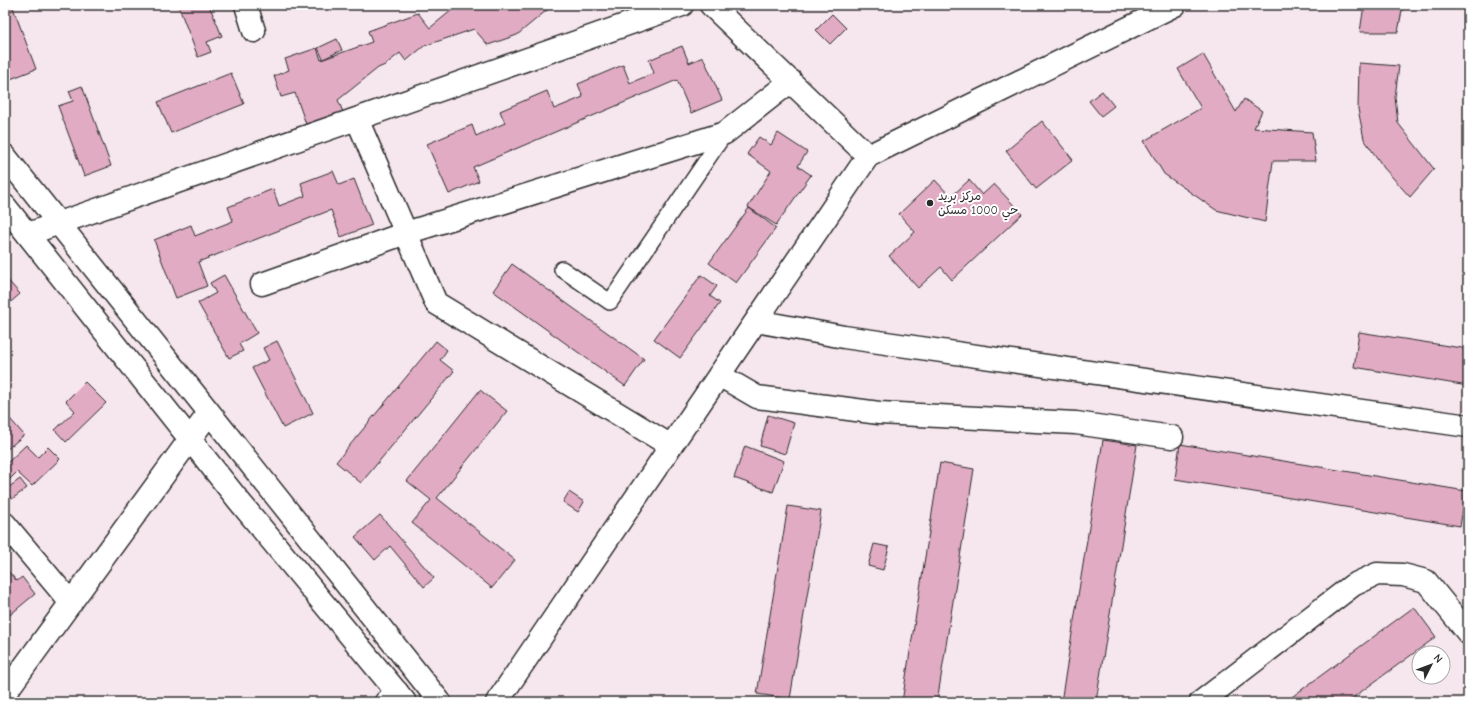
<svg xmlns="http://www.w3.org/2000/svg" width="1473" height="707" font-family="'Comic Neue','Playpen Sans Arabic',sans-serif">
<style>
.building{fill:#e1abc4;stroke:#2b2b2b}
.lines{fill:none;stroke-linecap:round;stroke-linejoin:round}
.service-casing{stroke:#2b2b2b;stroke-width:18}
.minor-casing{stroke:#2b2b2b;stroke-width:25}
.tertiary-casing{stroke:#2b2b2b;stroke-width:25}
.service{stroke:#fff;stroke-width:15}
.minor{stroke:#fff;stroke-width:22}
.tertiary{stroke:#fff;stroke-width:22}
.poi-dot{fill:#2b2b2b;stroke:#fff;stroke-width:1.5}
.labels{text-anchor:middle;dominant-baseline:central;stroke-width:4;stroke-linejoin:round;paint-order:stroke}
.poi-label{font-size:12px;fill:#2b2b2b;stroke:#fff;text-anchor:start}
</style>
<rect width="100%" height="100%" fill="#f6e6ed"/>
<filter id="ink" filterUnits="userSpaceOnUse"><feTurbulence type="fractalNoise" baseFrequency=".025" numOctaves="2"/><feDisplacementMap in="SourceGraphic" scale="8" xChannelSelector="R" yChannelSelector="G"/><feConvolveMatrix kernelMatrix="1 2 1 2 8 2 1 2 1" color-interpolation-filters="sRGB"/></filter>
<g filter="url(#ink)">
<path class="building" d="M5 5H12L36 69 8 80 5 72Z
M178 5H209L222 36 207 42 211 52 198 57Z
M458 5H553L517 35 488 45 474 29 424 46 406 61 400 53 385 65 378 68 338 100 343 112 306 124 295 93 281 97 274 76 289 70 285 59 317 48 321 60 372 42 368 31 418 13 430 28Z
M1364 5H1403L1398 32H1360Z
M832 14 846 28 830 44 816 30Z
M337 39 342 50 323 59 318 48Z
M682 46 689 63 703 57 722 100 691 113 677 80 473 167 479 181 449 194 427 144 472 125 476 136 505 123 500 111 547 91 554 109 583 97 578 84 623 65 630 83 654 73 649 60Z
M1203 54 1236 112 1244 99 1262 111 1254 128 1312 132 1316 161H1273L1265 222 1216 210 1164 174 1144 141 1201 108 1178 69Z
M1359 63 1399 66 1395 97 1398 123 1434 169 1410 197 1384 168 1364 139 1358 109Z
M231 73 244 104 171 133 158 102Z
M82 86 111 166 84 176 58 106 73 101 69 91Z
M1102 91 1114 106 1101 116 1089 101Z
M1042 121 1073 160 1036 189 1006 151Z
M778 133 807 152 798 166 811 175 776 225 748 207 771 171 747 154 759 137 771 145Z
M333 171 339 185 354 179 372 225 341 237 331 210 198 262 207 286 176 298 154 240 191 225 195 236 233 221 228 207 273 189 279 206 305 196 301 183Z
M935 180 951 197 969 180 982 195 994 184 1022 214 952 280 941 267 918 288 889 256 915 232 899 214Z
M749 208 776 228 736 283 709 263Z
M512 264 644 359 625 386 493 291Z
M224 275 257 333 239 344 243 351 229 358 198 303 216 293 210 283Z
M701 275 717 286 710 296 720 303 680 358 654 339Z
M5 277 20 294 5 307Z
M1359 332 1468 349V386L1354 367Z
M277 341 313 413 283 428 252 368 269 360 263 348Z
M436 341 447 350 440 360 454 371 361 483 336 462Z
M85 382 106 403 66 442 55 430 75 411 66 401Z
M480 390 507 411 437 498 515 560 492 588 412 523 431 500 407 481Z
M5 413 24 435 5 451Z
M768 415 794 423 785 454 760 446Z
M1103 440 1137 445 1096 702H1061Z
M1180 444 1466 491 1460 526 1175 479Z
M26 445 38 457 48 447 60 459 32 486 17 472 7 482 5 480V465Z
M745 446 784 461 773 492 734 478Z
M940 463 974 469 937 702H902Z
M20 479 27 488 12 499 5 490Z
M569 492 584 502 578 512 563 502Z
M788 506 821 511 790 699 757 694Z
M380 515 434 578 424 587 390 546 375 560 355 537Z
M874 544 889 547 883 570 868 566Z
M5 568 17 581 22 577 35 594 5 619Z
M1414 607 1436 637 1347 702H1285Z
M28 697 37 702H25Z"/>
<g class="lines">
<g class="service-casing">
<path id="service" d="M562 269 610 302 725 133"/>
</g>
<g class="minor-casing">
<path id="minor" d="M246 5 254 31
M711 5 868 156 1175 5
M357 119 436 303 671 446
M28 234 682 5
M262 284 406 233 725 133 791 81
M756 321 844 337 1468 426
M719 375 757 397 879 413 1076 423 1172 437
M5 524 71 603
M5 693 209 413
M386 702 397 692
M497 702 868 156
M1201 702 1353 585 1377 574 1403 575 1426 581 1468 633"/>
</g>
<g class="tertiary-casing">
<path id="tertiary" d="M5 156 440 702
M5 206 239 501 405 702"/>
</g>
<use href="#service" class="service"/>
<use href="#minor" class="minor"/>
<use href="#tertiary" class="tertiary"/>
</g>
</g>
<circle class="poi-dot" cx="930" cy="203" r="4"/>
<g class="labels">
<g class="poi-label">
<text x="938" y="196">مركز بريد<tspan x="938" dy="14">حي 1000 مسكن</tspan></text>
</g>
</g>
<rect width="1473" height="707" fill="none" stroke="#fff" stroke-width="20"/>
<rect x="10" y="10" width="1453" height="687" fill="none" stroke="#2b2b2b" stroke-width="1.5" filter="url(#ink)"/>
<g transform="translate(1431 665) rotate(48)"><circle r="19" fill="#ffffff" stroke="#aaaaaa"/>
<path d="M0-3L7 15L0 10L-7 15Z" fill="#2b2b2b"/>
<text y="-6" font-size="11" font-weight="bold" text-anchor="middle" fill="#2b2b2b">N</text>
</g>
</svg>
